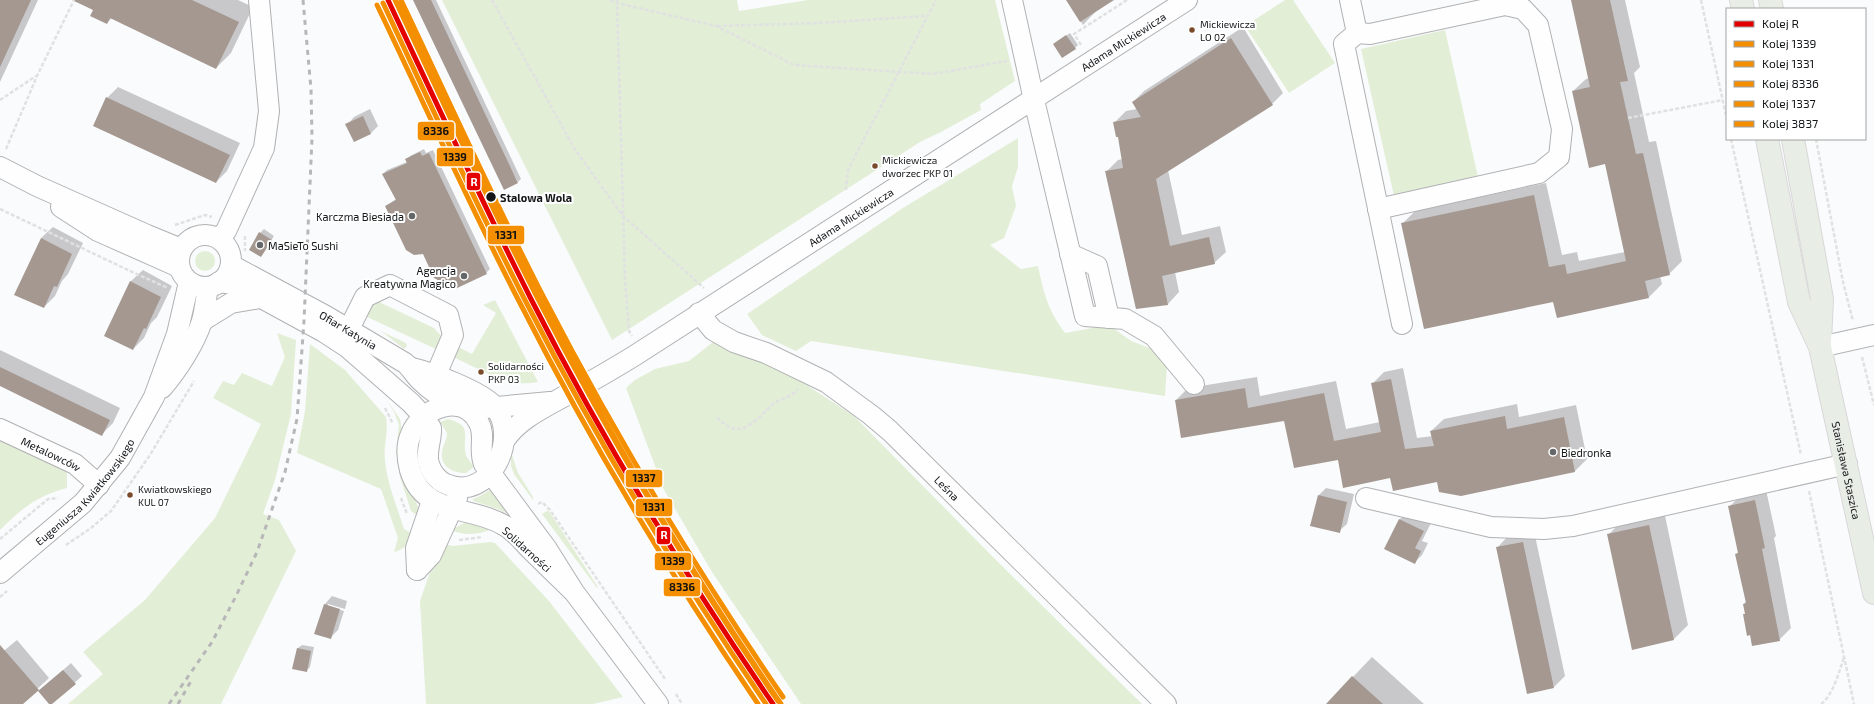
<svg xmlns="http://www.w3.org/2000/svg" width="1874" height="704" font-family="'Exo 2',sans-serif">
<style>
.green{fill:#e3eed7}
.shadow{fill:#0003}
.building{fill:#a49891}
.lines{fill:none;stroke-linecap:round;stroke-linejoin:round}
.minor-casing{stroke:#b0b1b3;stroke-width:22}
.major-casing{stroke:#d8d8d9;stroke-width:24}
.path{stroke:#e0e1e1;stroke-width:2.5;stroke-dasharray:4 2;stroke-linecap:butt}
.minor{stroke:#fefeff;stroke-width:20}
.major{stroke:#e8ede6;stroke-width:22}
.rail{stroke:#b7b7b8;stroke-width:3;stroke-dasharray:5 5;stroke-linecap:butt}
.rail-1-casing{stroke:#fff;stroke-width:8}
.rail-2-casing{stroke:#fff;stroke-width:8}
.rail-3-casing{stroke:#fff;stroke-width:8}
.rail-4-casing{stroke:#fff;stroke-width:8}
.rail-5-casing{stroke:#fff;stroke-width:8}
.rail-6-casing{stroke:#fff;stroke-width:8}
.rail-1{stroke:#e50000;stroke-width:5}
.rail-2{stroke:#f38f01;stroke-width:5}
.rail-3{stroke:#f38f01;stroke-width:5}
.rail-4{stroke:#f38f01;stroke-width:5}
.rail-5{stroke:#f38f01;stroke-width:5}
.rail-6{stroke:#f38f01;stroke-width:5}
.bus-dot{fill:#7a4b2a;stroke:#fff;stroke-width:1.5}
.stop-dot{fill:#131517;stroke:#fff;stroke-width:1.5}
.poi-dot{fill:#646668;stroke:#fff;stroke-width:1.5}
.labels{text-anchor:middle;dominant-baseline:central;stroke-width:4;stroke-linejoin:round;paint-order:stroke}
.bus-label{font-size:10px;fill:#131517;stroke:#fff;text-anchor:start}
.street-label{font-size:11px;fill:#131517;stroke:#fff}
.stop-label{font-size:11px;font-weight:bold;fill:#131517;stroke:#fff;text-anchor:start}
.poi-label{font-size:11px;fill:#131517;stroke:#fff;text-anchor:end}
.line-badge{stroke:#fff;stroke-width:1.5}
.badge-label{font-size:11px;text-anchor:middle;font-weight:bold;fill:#fff}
.pale-badge-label{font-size:11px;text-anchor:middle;font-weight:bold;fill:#111}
</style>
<rect width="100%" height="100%" fill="#fafbfd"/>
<path class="green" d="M442 0H737L739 11 808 0H995L1015 81 980 104 981 110 941 132 920 142 612 340Z
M1285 0H1293L1335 63 1289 93 1245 26Z
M1445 30 1478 177 1394 196 1361 49Z
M1018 138V167L1012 186 1016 206 1004 238 990 245 1021 269 1038 266C1044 294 1048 310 1065 333L1109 325 1131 341 1158 351 1167 363 1165 396 811 341 796 351 762 335 747 314 903 208Z
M195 261a10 10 0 1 1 20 0a10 10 0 1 1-20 0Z
M495 300 538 382C510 389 476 367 451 356L456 346 472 354 496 313 483 305Z
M374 302H379L434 328 443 338 440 351 363 315Z
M381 331 406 343 407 346 404 349Z
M277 333 296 340 291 414 275 480 263 514 279 520 296 551 221 704H68L103 674 83 652 145 600 215 518 261 424 213 398 223 381 234 385 242 373 272 386 285 357Z
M713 342 742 353 802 382 854 416 993 557 1142 704H801L712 572 664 490 626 388 635 380 655 369 689 361Z
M310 344 345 370 386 417C389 432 383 446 385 460 387 483 397 507 404 529L413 534C410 543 404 550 394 552L398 538 381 489 297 453 305 411Z
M387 400 400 419 414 496 418 507V516L411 511 400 477 396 452 399 425 394 412Z
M448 419C471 425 464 433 465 450 465 457 471 462 474 467L466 473C453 473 440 467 442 452 443 445 447 440 447 433L440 422Z
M0 436 67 465V488C37 496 22 508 0 530Z
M511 452 518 473 533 497V500L514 474 511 466Z
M493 488 512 512 509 515 498 509 473 501V499L480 496Z
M547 511H549L598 587 597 588 542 514Z
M470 522 493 528C481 535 464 536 451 530L464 523Z
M490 542 495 543 549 601 623 697 593 704H426L420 601 440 543 453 546Z"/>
<path class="shadow" d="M0 0H38L0 82Z
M89 0H238L253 7 231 53 216 68 112 18 107 23 94 10Z
M414 0H436L521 179 518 182Z
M1067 0H1112L1098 9 1083 25Z
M1572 0H1625L1640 67 1634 73 1641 105 1649 142 1656 141 1682 261 1669 274 1660 276 1662 284 1649 297 1554 301 1402 224 1415 211 1546 183 1562 255 1577 252 1579 261 1625 252 1606 163 1573 91 1586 79 1589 78Z
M1243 27 1283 93 1272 104 1168 170 1182 235 1220 226 1226 252 1214 263 1175 272 1179 292 1168 304 1136 308 1106 172 1118 160 1123 159 1119 136 1114 123 1126 111 1137 109 1133 102 1144 91Z
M1070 33 1078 45 1075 48 1054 44Z
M118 87 240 143 227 171 216 182 107 98Z
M370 109 378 126 371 133 355 141 347 125 354 117Z
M424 149 426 153 433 150 490 269 486 273 423 252 386 206 396 199 383 174 387 170 407 162 406 160 410 156Z
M53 227 83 243 68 274 62 281 55 296 44 307 41 238Z
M264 229 274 236 261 256 260 233Z
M143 270 172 286 157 317 151 323 144 338 133 349 105 336 131 281Z
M0 350 120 408 113 423 102 434 0 385Z
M1403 368 1417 438 1433 436 1431 431 1444 419 1517 404 1519 417 1576 405 1587 459 1575 471 1461 495 1437 481 1391 477 1338 459 1285 420 1176 400 1188 388 1257 377 1260 396 1336 381 1346 429 1380 422 1372 384 1384 372Z
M1326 488 1354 494 1347 524 1339 531 1319 495Z
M1766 490 1776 536 1774 538 1791 628 1779 640 1751 634 1744 615 1746 613 1744 604 1746 601 1736 555 1739 552 1729 507 1741 495Z
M1664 511 1688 625 1674 639 1608 535 1623 520Z
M1408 512 1431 523 1422 541 1428 543 1422 555 1415 562 1386 548 1400 519Z
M1534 531 1565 676 1554 687 1497 548 1508 536Z
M332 596 347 601 345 609 328 604V606L344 611 338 630 330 638 315 633 325 604Z
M17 640 49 678 21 704H6L0 699V654Z
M302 645 314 647 310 667 306 671 294 668 298 648Z
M1372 657 1424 704H1327Z
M71 663 82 676 51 704 47 684Z"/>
<path class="building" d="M0 0H31L0 67Z
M72 0H192L239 22 216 69 110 18 107 24 90 16 93 10Z
M413 0H431L518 183 504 190Z
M1066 0H1114L1080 22Z
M1571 0H1610L1628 81 1620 82 1636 154 1643 153 1670 275 1645 281 1649 298 1557 318 1553 302 1424 329 1401 223 1534 195 1549 267 1565 264 1567 274 1626 261 1605 164 1589 168 1572 91 1590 87Z
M1066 35 1076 49 1062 58 1053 44Z
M1231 38 1273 105 1156 179 1170 246 1209 237 1215 264 1162 276 1168 305 1136 309 1105 171 1123 168 1118 137H1116L1113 122 1141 117 1132 102Z
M106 97 230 155 216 183 93 126Z
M363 116 371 134 354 142 345 124Z
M420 152 422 156 429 153 487 274 455 289 434 278 423 254 414 255 406 250 385 206 396 200 382 174 407 163 405 159Z
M259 232 272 240 261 257 249 250Z
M41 238 72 254 57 287 54 286 44 308 14 295Z
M130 281 161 297 146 329 144 328 133 350 104 336Z
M0 367 110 420 102 436 0 386Z
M1391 379 1405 449 1434 446 1430 431 1505 416 1507 429 1564 417 1575 472 1461 496 1439 492 1437 482 1393 491 1390 478 1343 488 1338 460 1294 468 1284 421 1181 438 1175 400 1245 388 1248 408 1324 393 1334 441 1381 432 1371 383Z
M1318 495 1347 502 1340 533 1310 526Z
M1755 500 1765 548 1762 549 1780 641 1752 646 1750 635 1747 636 1743 614H1745L1743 604 1746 603 1735 554 1738 553 1728 506Z
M1399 519 1424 531 1415 548 1421 551 1415 564 1384 549Z
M1649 525 1674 640 1632 650 1607 534Z
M1523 542 1554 688 1527 694 1496 547Z
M324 604 340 609 331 639 314 634Z
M0 645 39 690 23 704H0Z
M297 648 311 651 307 672 292 669Z
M63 670 76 684 52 704H49L38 691Z
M1352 676 1383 704H1326Z"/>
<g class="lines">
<g class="minor-casing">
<g id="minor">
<path d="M1012 0 1034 100 1085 316 1125 319 1154 336 1194 384"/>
<path d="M1350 0 1357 33 1344 44 1402 324"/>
<path d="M1357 33 1370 34 1505 5 1523 9 1538 25 1562 129 1559 157 1539 173 1378 209"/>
<path d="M0 167 37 186 147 235 181 249"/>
<path d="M61 207 98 231 179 267"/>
<circle cx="205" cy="261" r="26"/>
<path d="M219 238 226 231 264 148 269 111 259 0"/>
<path d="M1070 254 1097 266 1109 318"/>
<path id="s1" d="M231 265 326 316 405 363C412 369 415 376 422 382 432 392 444 399 457 405"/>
<path d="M219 282 231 284 245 289 324 332 347 347 411 403 424 417 431 428C432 440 425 452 429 464 431 472 438 481 446 484 490 503 521 437 494 406 481 391 432 373 412 368"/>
<path id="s2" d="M699 313 713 330 734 342 766 353 826 382 871 415 890 431 1166 704"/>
<path d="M202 321 231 303 260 298"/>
<path d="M349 329 365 297 390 285 448 315 453 335 435 377"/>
<path d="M1820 347 1874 335"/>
<path d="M162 388C177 371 195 343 202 321 205 310 206 298 208 287"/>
<path d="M485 408 550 402"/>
<path id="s3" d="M0 429 75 464 99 485"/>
<path id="s4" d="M504 441C519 418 546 407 570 393 592 381 613 369 634 356L1187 0"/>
<path d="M1366 498 1491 527 1544 529 1573 526 1847 464"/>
<path d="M417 570 431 555 457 498"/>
<path d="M417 570 416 548 432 501"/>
<path id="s5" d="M0 573 83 503 120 458 154 397 177 334 189 282"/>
<path d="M574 592C560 578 545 564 531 550 523 542 516 533 507 527 473 505 424 517 410 470 407 459 406 445 411 434 421 408 464 391 479 423 486 436 478 450 484 464L547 549 574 592 658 704"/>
</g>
</g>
<g class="major-casing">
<g id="major">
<path d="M1741 0 1743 9"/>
<path d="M1770 0 1772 9"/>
<path id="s6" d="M1767 139 1799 302 1820 347 1874 593"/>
<path d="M1793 139 1822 299 1820 342"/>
</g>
</g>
<path class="path" d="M492 0 574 148 623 216 704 288
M610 0 617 3 716 26 794 65 933 74 1007 61
M617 0 625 279 629 331 632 336
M1701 0 1727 120
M717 26 819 23 927 16
M1081 45 1074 34 1127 0
M0 100 36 76
M1628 118 1723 100
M1731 139 1801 455
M1816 139 1843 282 1853 321
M6 149 37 76 74 0
M846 190 848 170 936 0
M0 209 130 271 168 288
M175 225 205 215 212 217
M245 236V251
M1862 357 1874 405
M385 408 393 424
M717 417C742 445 756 417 776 402 783 398 793 396 798 389
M1809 491 1854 704
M401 498 407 514
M538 504 542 502 550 510 665 679
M0 539 48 499 58 498
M459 540 482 537
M66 545 91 528 111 511 150 455 194 381
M0 597 7 591
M676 694 682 704
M1821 704C1832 697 1840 670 1844 657"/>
<use href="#minor" class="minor"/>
<use href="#major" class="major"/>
<path class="rail" d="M169 704 212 642 235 598 257 552 285 472 297 419 304 321 312 138 311 89 303 0
M178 704 191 681"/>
<g class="rail-1-casing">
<path id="rail-1" d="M388 0C435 100 481 200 531 299 602 439 684 574 773 704"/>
</g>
<g class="rail-2-casing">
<path id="rail-2" d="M383 3C430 103 476 205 527 304 598 442 678 575 766 704"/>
</g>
<g class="rail-3-casing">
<path id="rail-3" d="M395 0C442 99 487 200 537 297 609 437 689 571 778 701"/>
</g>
<g class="rail-4-casing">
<path id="rail-4" d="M377 5C425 105 470 207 521 305 591 443 671 576 758 704"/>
</g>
<g class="rail-5-casing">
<path id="rail-5" d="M401 0C448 99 493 199 543 296 615 435 695 568 783 697"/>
</g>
<g class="rail-6-casing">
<path id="rail-6" d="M398 3C465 144 532 286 607 424 660 520 719 613 781 704"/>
</g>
<use href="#rail-1" class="rail-1"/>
<use href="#rail-2" class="rail-2"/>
<use href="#rail-3" class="rail-3"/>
<use href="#rail-4" class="rail-4"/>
<use href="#rail-5" class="rail-5"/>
<use href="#rail-6" class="rail-6"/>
</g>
<g class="bus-dot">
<circle cx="1192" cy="30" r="3.5"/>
<circle cx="875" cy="166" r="3.5"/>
<circle cx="481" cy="372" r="3.5"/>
<circle cx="130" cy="495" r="3.5"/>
</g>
<circle class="stop-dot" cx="491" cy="197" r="5.5"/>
<g class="poi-dot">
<circle cx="412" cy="216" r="4"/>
<circle cx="260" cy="245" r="4"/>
<circle cx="464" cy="276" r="4"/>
<circle cx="1553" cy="452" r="4"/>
</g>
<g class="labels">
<g class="bus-label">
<text x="1200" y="24">Mickiewicza<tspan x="1200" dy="13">LO 02</tspan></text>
<text x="882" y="160">Mickiewicza<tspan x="882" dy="13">dworzec PKP 01</tspan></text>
<text x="488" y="366">Solidarności<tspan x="488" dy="13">PKP 03</tspan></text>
<text x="138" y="489">Kwiatkowskiego<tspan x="138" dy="13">KUL 07</tspan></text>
</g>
<g class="street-label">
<text stroke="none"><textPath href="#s4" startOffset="738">Adama Mickiewicza</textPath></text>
<text stroke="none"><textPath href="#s4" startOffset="414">Adama Mickiewicza</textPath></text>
<text stroke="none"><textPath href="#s1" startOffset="134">Ofiar Katynia</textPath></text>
<text stroke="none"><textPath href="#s3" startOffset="57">Metalowców</textPath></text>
<text stroke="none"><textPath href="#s6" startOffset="342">Stanisława Staszica</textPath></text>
<text stroke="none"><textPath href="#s2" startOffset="308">Leśna</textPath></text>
<text stroke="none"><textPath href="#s5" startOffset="118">Eugeniusza Kwiatkowskiego</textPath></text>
<text transform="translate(527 549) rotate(42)">Solidarności</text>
</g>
<g class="stop-label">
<text x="500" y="197">Stalowa Wola</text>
</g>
<g class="poi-label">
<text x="404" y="216">Karczma Biesiada</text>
<text x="268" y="245" text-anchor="start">MaSieTo Sushi</text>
<text x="456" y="270">Agencja<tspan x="456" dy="13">Kreatywna Magico</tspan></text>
<text x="1561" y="452" text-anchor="start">Biedronka</text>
</g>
</g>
<g class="line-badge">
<rect x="417" y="121" width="38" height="20" rx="4" fill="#f38f01"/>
<rect x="436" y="147" width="38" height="20" rx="4" fill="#f38f01"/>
<rect x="466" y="172" width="15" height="19" rx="4" fill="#e50000"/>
<rect x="487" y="225" width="38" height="20" rx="4" fill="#f38f01"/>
<rect x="625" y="469" width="38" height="19" rx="4" fill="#f38f01"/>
<rect x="635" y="498" width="38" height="19" rx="4" fill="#f38f01"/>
<rect x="656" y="526" width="15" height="19" rx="4" fill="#e50000"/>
<rect x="654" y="552" width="38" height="19" rx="4" fill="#f38f01"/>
<rect x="663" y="578" width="38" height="19" rx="4" fill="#f38f01"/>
</g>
<g class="badge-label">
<text x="474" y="186">R</text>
<text x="664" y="539">R</text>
</g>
<g class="pale-badge-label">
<text x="436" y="135">8336</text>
<text x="455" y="161">1339</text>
<text x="506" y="239">1331</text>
<text x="644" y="482">1337</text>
<text x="654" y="511">1331</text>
<text x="673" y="565">1339</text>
<text x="682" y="591">8336</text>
</g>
<rect x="1726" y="8" width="140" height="132" fill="#ffffff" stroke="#a1a1a2"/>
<rect x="1734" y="21" width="20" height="6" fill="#e50000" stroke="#a1a1a2"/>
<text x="1762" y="28" font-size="12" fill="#131517">Kolej R</text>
<rect x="1734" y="41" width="20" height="6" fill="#f38f01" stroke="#a1a1a2"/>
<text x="1762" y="48" font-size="12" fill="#131517">Kolej 1339</text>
<rect x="1734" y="61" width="20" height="6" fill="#f38f01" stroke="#a1a1a2"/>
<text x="1762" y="68" font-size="12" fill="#131517">Kolej 1331</text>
<rect x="1734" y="81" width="20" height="6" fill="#f38f01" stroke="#a1a1a2"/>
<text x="1762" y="88" font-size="12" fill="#131517">Kolej 8336</text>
<rect x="1734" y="101" width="20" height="6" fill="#f38f01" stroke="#a1a1a2"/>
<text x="1762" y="108" font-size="12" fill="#131517">Kolej 1337</text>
<rect x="1734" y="121" width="20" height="6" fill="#f38f01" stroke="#a1a1a2"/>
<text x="1762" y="128" font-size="12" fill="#131517">Kolej 3837</text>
</svg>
